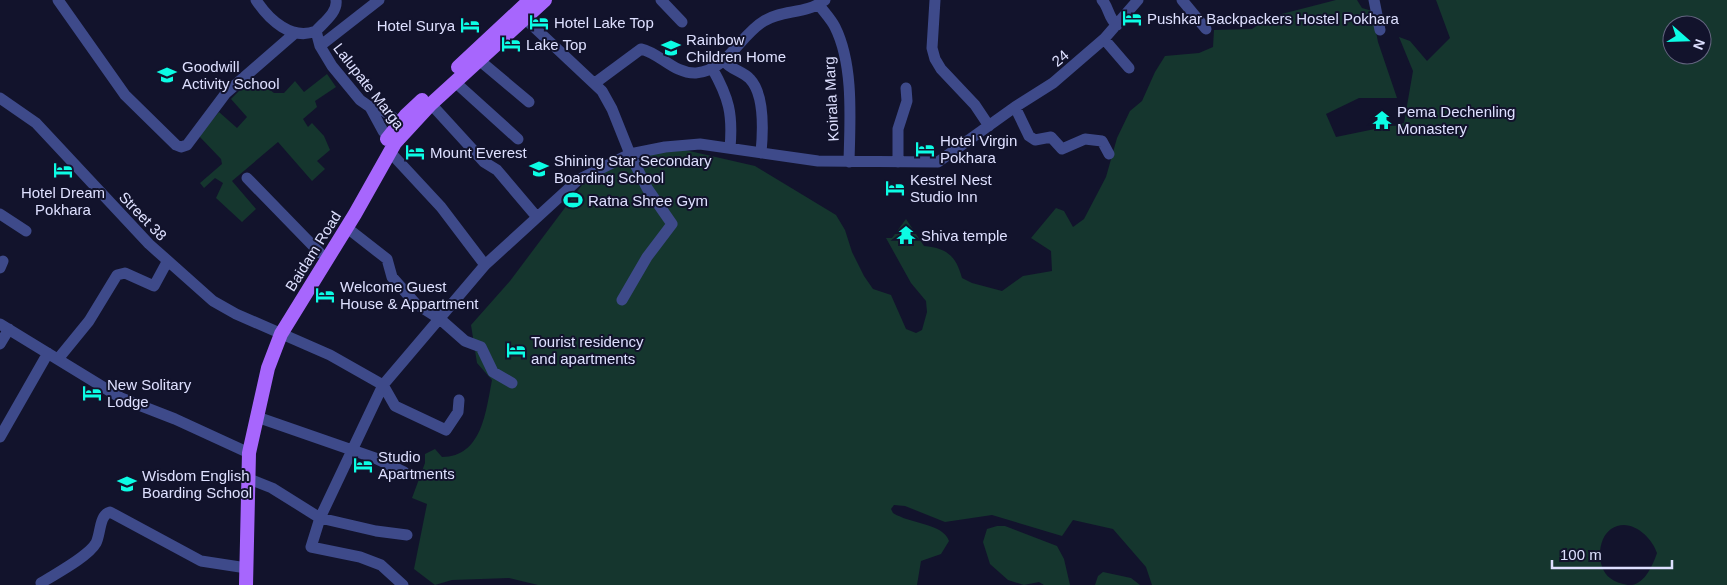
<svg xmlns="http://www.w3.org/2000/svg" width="1727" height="585" font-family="Helvetica,sans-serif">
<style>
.green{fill:#15362e;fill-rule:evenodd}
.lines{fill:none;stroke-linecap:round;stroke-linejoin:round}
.minor{stroke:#3e4a8a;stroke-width:11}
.major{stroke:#a766fd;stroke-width:14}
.labels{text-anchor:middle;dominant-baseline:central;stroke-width:4;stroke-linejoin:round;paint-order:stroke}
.poi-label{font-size:15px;fill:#dee0ff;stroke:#12132c;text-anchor:start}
.street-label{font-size:15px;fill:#dee0ff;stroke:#12132c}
</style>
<rect width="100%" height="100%" fill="#12132c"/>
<path class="green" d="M1336 0H1357L1362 8 1372 11 1378 42 1397 98H1359L1326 114 1336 137 1404 123 1413 71 1399 37 1410 41 1427 61 1450 38 1436 0H1727V585H1632C1645 583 1653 565 1657 553 1652 537 1630 516 1611 529 1597 539 1596 567 1610 578 1615 582 1622 584 1628 585H1152L1146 567 1113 529 1073 520 1062 536 992 515 945 522 905 506 894 505 891 509 893 513C910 524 943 523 949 541L941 554 921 561 917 585H538L509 578 452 580 435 585 414 569 427 504 412 498 425 463V454L435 449 442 457C482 457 486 411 492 380L477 363 471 325 510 281 582 185 619 162 639 160 672 147 755 166 836 215 845 230 852 252 864 276 873 289 891 295 906 329 916 333 922 330 927 312 926 301 911 283 886 238H892L906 219 924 246C947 248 956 256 962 278L972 283 1002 291 1023 276 1052 271 1051 251 1031 238 1056 208 1064 211 1073 227 1084 219 1106 177 1117 138 1130 111 1142 101 1155 72 1165 56 1199 53 1213 47 1214 30 1252 29 1270 17ZM1672 25H1702V55H1672Z
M327 74 336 87 315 101 317 107 303 119 308 127 312 123 324 136 330 150 317 161 325 169 312 181 278 142 232 181 256 209 242 222 216 198 223 183 215 178 204 188 200 183 222 164 221 159 199 136 219 112 237 128 247 117 231 99 253 77 274 93H284L295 81 304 92Z
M997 526H1005L1057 546 1064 559 1070 585H1044L1039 582 1024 585 1008 580 990 564 983 542 987 529Z
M1103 572 1131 578 1140 585H1095L1098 576Z"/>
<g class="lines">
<path class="minor" d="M58 0 125 95 176 145 181 147 187 145 226 93 295 33
M256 0C269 20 292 41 316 31L320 46 332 66 360 100 370 107 383 131 394 142
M661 0 682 22
M935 0 932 48 935 59 941 69 975 105 989 126
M1102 0C1109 7 1108 18 1117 25
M1182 0 1206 29
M1374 0 1380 30
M819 5C824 12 831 19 835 27 854 65 850 120 849 162
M519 13 602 91 612 109 630 154 647 188 672 224 647 257 622 300
M316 31C324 22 338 12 336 0
M1104 39 1129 68
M320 46 379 0
M479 60 529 102
M724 61C731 70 743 71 750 79 765 95 763 132 761 153
M712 68C729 98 733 114 730 148
M455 82 518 139
M595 83 641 49C660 53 674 74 696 73 727 71 740 35 764 21 783 9 805 15 825 0
M0 98 36 123 149 244 213 301 236 314 330 355 383 385 395 406 446 430 458 412 459 400
M431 104 484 162 497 170 536 216
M370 107 380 108 407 128
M1015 107 1029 136 1035 140 1051 137 1062 149 1085 139 1102 141 1109 154
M389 151 441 207 485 265
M898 162V129L907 101 906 88
M247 178 320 253
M0 214 26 231
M346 227 387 259 392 277 415 303 440 319 465 341 481 347 493 372 512 383
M0 268 3 261
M0 324 121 398 175 419 249 453
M0 344 9 329
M58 359 89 321 117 275 125 273 154 286 167 262
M257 417 375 458 404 472
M0 437 48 353
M247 478 272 488 320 518 311 547 360 557 381 565 403 585
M407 535 376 531 320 518 383 385 485 265 578 180 630 154 665 147 700 144 818 161 938 162 1015 107 1053 83 1104 39 1138 0
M41 583C55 574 88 557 96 543 101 533 99 515 110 512L201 561 240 567"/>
<path class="major" d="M458 67 530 0
M387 139 406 115 422 100
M246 585 249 453 268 368 281 334 355 214 395 143 431 104 545 0"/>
</g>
<defs>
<g id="hotel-bare" transform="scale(1.5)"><path d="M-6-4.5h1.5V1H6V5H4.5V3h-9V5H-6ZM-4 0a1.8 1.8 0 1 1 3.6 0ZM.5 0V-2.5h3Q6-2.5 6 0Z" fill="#0cfce4" stroke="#12132c" stroke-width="2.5" paint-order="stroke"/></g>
<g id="school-bare" transform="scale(1.5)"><path d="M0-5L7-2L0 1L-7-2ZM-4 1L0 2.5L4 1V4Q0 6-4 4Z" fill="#0cfce4" stroke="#12132c" stroke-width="2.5" paint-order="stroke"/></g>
<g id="temple-bare" transform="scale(1.5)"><path d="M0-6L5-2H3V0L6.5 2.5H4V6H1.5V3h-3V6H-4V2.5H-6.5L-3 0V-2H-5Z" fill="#0cfce4" stroke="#12132c" stroke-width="2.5" paint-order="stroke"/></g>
<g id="stadium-bare" transform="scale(1.5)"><path d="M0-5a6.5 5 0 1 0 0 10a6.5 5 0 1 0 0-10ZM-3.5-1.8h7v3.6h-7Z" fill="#0cfce4" stroke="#12132c" stroke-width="2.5" paint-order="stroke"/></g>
</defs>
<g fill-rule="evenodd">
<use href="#hotel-bare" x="1132" y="18"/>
<use href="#hotel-bare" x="539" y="22"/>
<use href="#hotel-bare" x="470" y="25"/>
<use href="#hotel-bare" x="511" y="44"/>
<use href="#school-bare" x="671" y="48"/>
<use href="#school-bare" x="167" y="75"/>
<use href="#temple-bare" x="1382" y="120"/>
<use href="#hotel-bare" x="925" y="149"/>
<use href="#hotel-bare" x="415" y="152"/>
<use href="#school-bare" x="539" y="169"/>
<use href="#hotel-bare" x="63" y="170"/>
<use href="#hotel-bare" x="895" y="188"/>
<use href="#stadium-bare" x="573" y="200"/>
<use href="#temple-bare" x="906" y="235"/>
<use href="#hotel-bare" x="325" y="295"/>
<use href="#hotel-bare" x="516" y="350"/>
<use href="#hotel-bare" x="92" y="393"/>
<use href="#hotel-bare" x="363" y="465"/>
<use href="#school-bare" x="127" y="484"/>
</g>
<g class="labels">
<g class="poi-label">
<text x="1147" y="18">Pushkar Backpackers Hostel Pokhara</text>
<text x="554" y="22">Hotel Lake Top</text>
<text x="455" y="25" text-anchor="end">Hotel Surya</text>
<text x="686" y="39">Rainbow<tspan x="686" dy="17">Children Home</tspan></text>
<text x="526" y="44">Lake Top</text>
<text x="182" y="66">Goodwill<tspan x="182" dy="17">Activity School</tspan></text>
<text x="1397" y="111">Pema Dechenling<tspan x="1397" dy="17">Monastery</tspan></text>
<text x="940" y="140">Hotel Virgin<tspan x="940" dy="17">Pokhara</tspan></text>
<text x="430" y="152">Mount Everest</text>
<text x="554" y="160">Shining Star Secondary<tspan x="554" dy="17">Boarding School</tspan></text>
<text x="910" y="179">Kestrel Nest<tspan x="910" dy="17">Studio Inn</tspan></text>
<text x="63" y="192" text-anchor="middle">Hotel Dream<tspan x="63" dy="17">Pokhara</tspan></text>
<text x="588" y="200">Ratna Shree Gym</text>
<text x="921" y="235">Shiva temple</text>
<text x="340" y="286">Welcome Guest<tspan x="340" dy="17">House &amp; Appartment</tspan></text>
<text x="531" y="341">Tourist residency<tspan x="531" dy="17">and apartments</tspan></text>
<text x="107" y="384">New Solitary<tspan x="107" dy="17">Lodge</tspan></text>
<text x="378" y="456">Studio<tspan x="378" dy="17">Apartments</tspan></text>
<text x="142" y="475">Wisdom English<tspan x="142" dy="17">Boarding School</tspan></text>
</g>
<g class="street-label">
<text transform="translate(1060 58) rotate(-40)">24</text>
<text transform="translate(369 86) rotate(52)">Lalupate Marga</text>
<text transform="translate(831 99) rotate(-93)">Koirala Marg</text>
<text transform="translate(143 216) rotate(46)">Street 38</text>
<text transform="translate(313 251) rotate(-58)">Baidam Road</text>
</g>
</g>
<g transform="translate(1687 40) rotate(110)"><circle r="24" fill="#12132c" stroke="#646580"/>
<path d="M0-4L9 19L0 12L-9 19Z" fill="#0cfce4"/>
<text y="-8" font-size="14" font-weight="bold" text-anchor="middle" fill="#dee0ff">N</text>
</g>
<path d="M1552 560v8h120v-8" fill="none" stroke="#dee0ff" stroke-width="2.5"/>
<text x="1560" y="560" font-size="15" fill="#dee0ff" stroke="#12132c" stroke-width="4" paint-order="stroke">100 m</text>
</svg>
